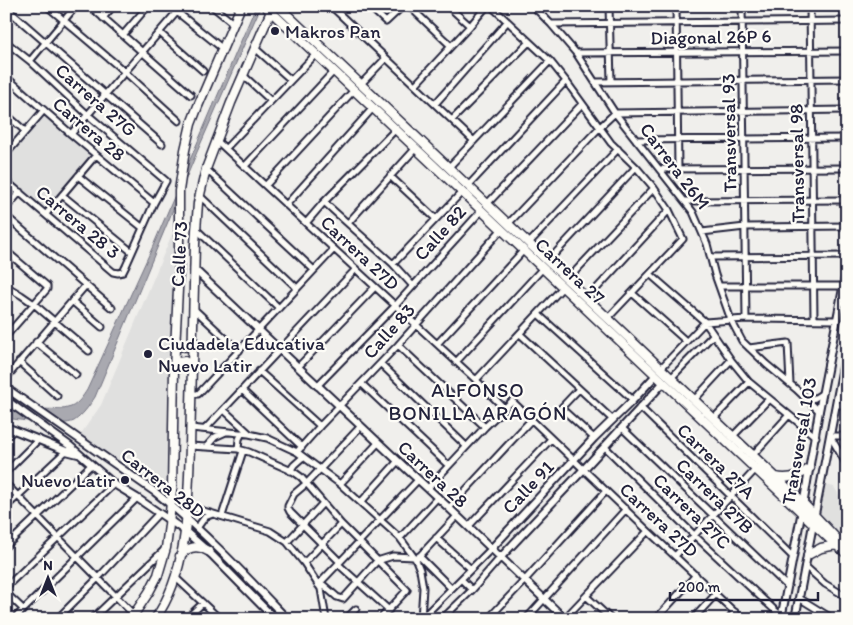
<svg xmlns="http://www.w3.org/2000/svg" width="853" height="625" font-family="Itim,sans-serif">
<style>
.built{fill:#e0e0df}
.water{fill:#a9a9b0;stroke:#737381}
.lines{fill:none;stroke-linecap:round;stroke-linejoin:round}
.minor-casing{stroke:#22223b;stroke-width:9}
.tertiary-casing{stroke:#22223b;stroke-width:10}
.secondary-casing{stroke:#22223b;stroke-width:11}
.minor{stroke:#fdfcf7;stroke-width:5}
.tertiary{stroke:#fdfcf7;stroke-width:6}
.secondary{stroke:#fdfcf7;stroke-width:8}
.poi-dot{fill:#22223b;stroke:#fdfcf7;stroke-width:2}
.labels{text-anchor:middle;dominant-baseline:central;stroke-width:4.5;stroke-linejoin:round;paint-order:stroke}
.poi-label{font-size:19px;fill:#22223b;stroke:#fdfcf7;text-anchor:start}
.street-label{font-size:19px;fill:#22223b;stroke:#fdfcf7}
.neighbourhood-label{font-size:20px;letter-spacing:1px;fill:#22223b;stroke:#fdfcf7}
</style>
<rect width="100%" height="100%" fill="#f0efec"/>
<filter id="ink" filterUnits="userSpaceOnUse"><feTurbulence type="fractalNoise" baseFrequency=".02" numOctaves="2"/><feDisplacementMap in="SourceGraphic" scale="10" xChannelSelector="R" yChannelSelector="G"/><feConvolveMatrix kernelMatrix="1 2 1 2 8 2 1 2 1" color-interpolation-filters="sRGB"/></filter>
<g filter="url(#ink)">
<path class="built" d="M44 110 96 155 46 214 6 181V154Z
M179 217 169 484 165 491 159 492 78 438 101 405Z
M821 484 834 487 847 508V546L815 515Z"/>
<path class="water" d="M256 6H261L197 152 95 397C89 406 83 415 74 421 62 427 21 420 6 418V405C22 406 57 413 71 407 78 404 83 396 87 390L153 246Z"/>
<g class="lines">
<g class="minor-casing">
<path id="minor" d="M47 6 125 72 179 121
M90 6 191 95
M212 6 234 24
M331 6 474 141
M369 6 386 22 403 6
M409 6 451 46
M448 6 470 26
M491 6 550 61 566 81 611 143 636 167 654 188 669 210 683 239 608 318
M533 6 551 24 576 53 615 113 693 212 707 244 715 275 731 320 742 341 766 364 796 389 819 411
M609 6 611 82
M676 6 678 169
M742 6 746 319
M810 6 814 319
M6 8 162 144
M177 12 223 49
M103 18 113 6
M551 24 847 21
M160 33 203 71
M123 35 148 6
M6 42 30 61 88 115 166 181 154 203 126 266 123 272 118 273 113 272 6 181
M255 48 291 80
M576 53 847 51
M30 61 76 6
M243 75 271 101
M6 77 71 134 154 203
M595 82 847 79
M361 84 386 58
M415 85 470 26 487 6
M435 104 507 22
M6 114 25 131
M452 120 529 42
M71 134 182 6
M216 140 476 380 504 408
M636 140 847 138
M226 148 316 54
M6 154 44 110
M245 166 334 71
M449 167 550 61
M206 169 314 270
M659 169 847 168
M78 176 143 228
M390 176 436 219
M266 185 354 90
M468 186 566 81
M62 195 132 252
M200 196 297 288
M685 201 847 200
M324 202 393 264 413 286
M487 204 582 104
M286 205 373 108
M6 208 20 192
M46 214 96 155
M6 216 112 308
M306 223 324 202 396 129
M348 223 416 148
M508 224 600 127 615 113 847 110
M196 229 279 308
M702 232 745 227 847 226
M529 243 618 149
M6 251 47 286V289L6 336
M711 257 847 256
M548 261 636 167
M393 264 462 192
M650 274 705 322 731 360 749 382 816 437
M567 280 654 188
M6 286 21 295 34 304 89 351
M719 286H844
M632 293 686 341
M587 299 669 210
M72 301 102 327
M193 308 239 351
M538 314 633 400
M705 322 746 319 837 320
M520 334 613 420
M36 342 76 375
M437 344 524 250
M398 345 485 427
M749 348 788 343 790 384
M19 362 57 396
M456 362 543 268
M381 364 466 446
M298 367 375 287
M661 368 705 322
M259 371 320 426
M6 378 86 285
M671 378 713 335
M476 380 563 287
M362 384 448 465
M317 386 395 306 482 210
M579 389 561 408 594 438
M242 390 302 447
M192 394H198L201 391 334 249
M694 400 731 360
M808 400 815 398 823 393
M836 405H847
M640 407 793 557
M224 410 249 433
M714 418 749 382
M191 428 249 434 267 438 297 452 340 484 400 538 416 560 420 570 423 588 421 619
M622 428 787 586
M205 429 356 269
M733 436 769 399
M847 436H830L847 465
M6 437 14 430
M190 446 238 449 249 452 294 472 301 477 341 524 407 590 380 619
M207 446 215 437 226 432
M605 447 694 535 781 616
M238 449 239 439 242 433
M297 452 320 426 398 345 502 229
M753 455 789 415
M290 471 294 465 303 457
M6 472 39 439
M6 484 134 615
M340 484 378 443
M428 488 485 427 512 401 648 531 742 619
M361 502 398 461
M187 506 270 531 287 542 304 563 321 589 326 619
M6 507 66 451
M449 508 531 420
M222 516 243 451
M469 526 551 439
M197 528 205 517 213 514
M400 538 438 497
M436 538 471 569
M287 542 323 503
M6 546 91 465
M419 556 451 588
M675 556 756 469
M416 560 457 516
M340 562 290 512 288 508V506L294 494 307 483 361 426
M304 563 341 524
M338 564 389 610
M805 566 825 584 847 597
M176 578 220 619
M461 579 472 590
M321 583 337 597 343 599 377 561 393 556 414 557
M318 585 418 480
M6 587 114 484
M6 593 23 609
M586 596 611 619
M799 598 833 619
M14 619 137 498
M57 619 98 578 159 513
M92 619 166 548
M186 619 203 603
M346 619 356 609
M421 619 491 549
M442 619 472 590 500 558
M488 619 524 581 606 491
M526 619 626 509
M564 619 648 531
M656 619 696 575
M693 619 716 594
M729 619 735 612"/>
</g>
<g class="tertiary-casing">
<path id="tertiary" d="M194 269 398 461 449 508 565 619
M6 388 155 492C203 530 245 575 287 619
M6 400 70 446 114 484 137 498 185 531 212 555 275 619
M6 427 14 430 66 451 78 454
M491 549 594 438 633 400 656 375
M500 558 584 469 664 382
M781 619 804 500 819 411 847 268
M795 619 847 346"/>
</g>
<g class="secondary-casing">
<path id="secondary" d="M265 6 836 545 847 554
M278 6 801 501 836 538 847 546
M176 339C177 345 182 348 188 346L192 341
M174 369 178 362 185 361 190 365 192 371
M776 477C789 480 800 476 810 468
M808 555 821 548 836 545
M180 556C188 546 198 545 208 551
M131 619 149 592 158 575 166 548 169 525 172 490 174 369 179 269V191L185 150 191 124 198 106 241 6
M155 619C189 571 188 503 190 446 192 379 193 312 195 244L198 203 206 169 231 103 272 9"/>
</g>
<use href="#minor" class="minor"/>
<use href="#tertiary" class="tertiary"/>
<use href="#secondary" class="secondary"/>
</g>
</g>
<g class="poi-dot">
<circle cx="275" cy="31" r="5"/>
<circle cx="148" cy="354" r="5"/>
<circle cx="125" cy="480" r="5"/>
</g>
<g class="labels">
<g class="poi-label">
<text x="285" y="31">Makros Pan</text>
<text x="158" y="343">Ciudadela Educativa<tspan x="158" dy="22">Nuevo Latir</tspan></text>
<text x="115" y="480" text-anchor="end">Nuevo Latir</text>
</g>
<g class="street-label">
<text transform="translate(711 37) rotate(-1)">Diagonal 26P 6</text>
<text transform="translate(96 100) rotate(41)">Carrera 27G</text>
<text transform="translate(89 129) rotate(40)">Carrera 28</text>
<text transform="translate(729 133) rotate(-91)">Transversal 93</text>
<text transform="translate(797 163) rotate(-91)">Transversal 98</text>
<text transform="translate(675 166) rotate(53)">Carrera 26M</text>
<text transform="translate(78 222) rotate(40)">Carrera 28 3</text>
<text transform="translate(440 233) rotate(-48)">Calle 82</text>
<text transform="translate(360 253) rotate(43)">Carrera 27D</text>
<text transform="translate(179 254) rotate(-87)">Calle 73</text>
<text transform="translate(570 271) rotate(43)">Carrera 27</text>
<text transform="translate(389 331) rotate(-48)">Calle 83</text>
<text transform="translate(799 441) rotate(-80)">Transversal 103</text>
<text transform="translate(716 461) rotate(44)">Carrera 27A</text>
<text transform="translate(433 474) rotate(43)">Carrera 28</text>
<text transform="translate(163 483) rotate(38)">Carrera 28D</text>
<text transform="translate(528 487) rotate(-47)">Calle 91</text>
<text transform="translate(715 496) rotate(44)">Carrera 27B</text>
<text transform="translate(692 511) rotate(44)">Carrera 27C</text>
<text transform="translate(659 520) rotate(43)">Carrera 27D</text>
</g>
<g class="neighbourhood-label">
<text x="478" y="390">ALFONSO<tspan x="478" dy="23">BONILLA ARAGÓN</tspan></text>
</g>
</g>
<rect width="853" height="625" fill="none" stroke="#fdfcf7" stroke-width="25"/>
<rect x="12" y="12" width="828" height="600" fill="none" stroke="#22223b" stroke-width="2" filter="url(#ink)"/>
<g transform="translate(48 578)" stroke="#fdfcf7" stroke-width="4" paint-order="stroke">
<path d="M0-4L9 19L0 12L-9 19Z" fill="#22223b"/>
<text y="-8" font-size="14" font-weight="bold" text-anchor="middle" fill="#22223b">N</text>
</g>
<path d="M670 592v8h148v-8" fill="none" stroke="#22223b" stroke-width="2.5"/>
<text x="678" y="592" font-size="15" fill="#22223b" stroke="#fdfcf7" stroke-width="4" paint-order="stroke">200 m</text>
</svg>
